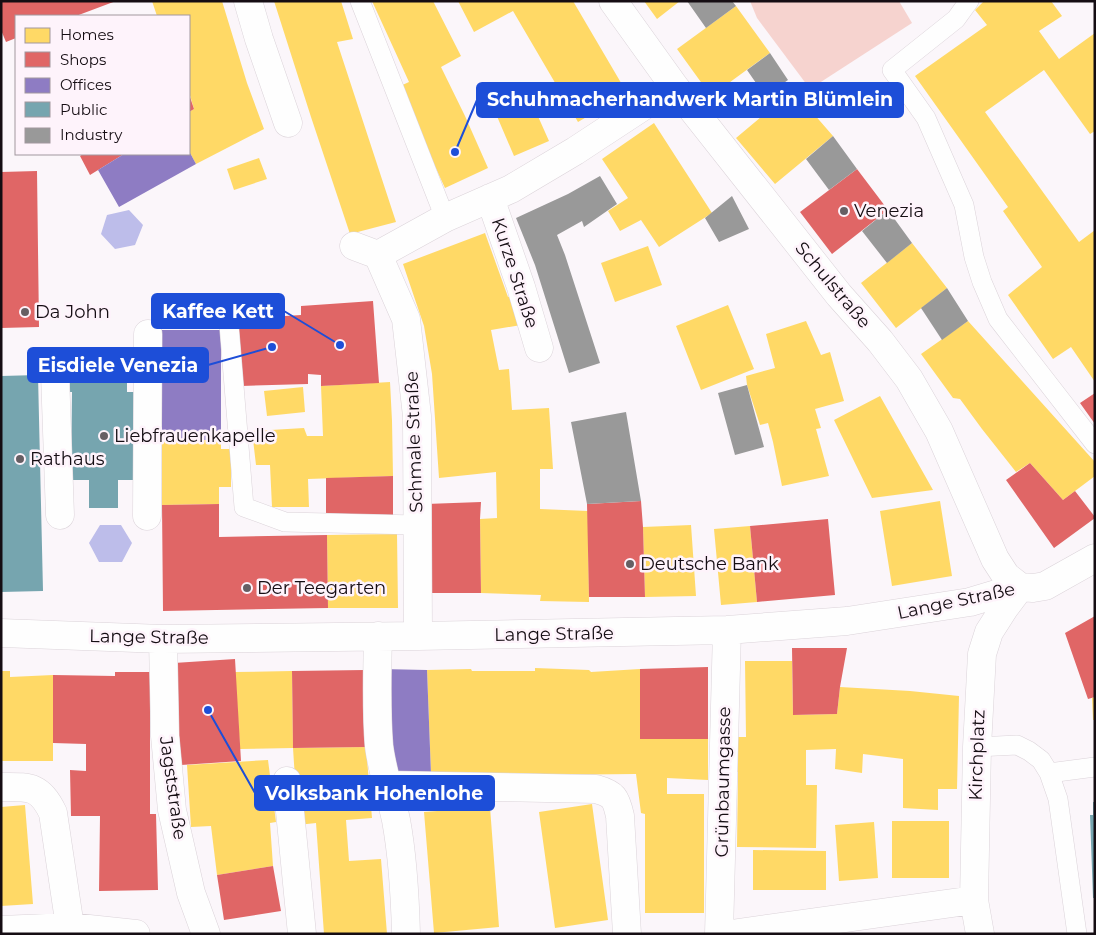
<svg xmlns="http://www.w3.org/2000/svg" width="1096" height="935" font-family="Montserrat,sans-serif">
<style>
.green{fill:#f6d3cf}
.water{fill:#bdbdea}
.homes{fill:#ffd966}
.shops{fill:#e06666}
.offices{fill:#8e7cc3}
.public{fill:#76a5af}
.industry{fill:#999}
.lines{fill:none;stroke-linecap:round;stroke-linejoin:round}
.lane-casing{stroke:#dbd3d9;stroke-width:20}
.street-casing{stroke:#dbd3d9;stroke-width:29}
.lane{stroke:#fefefe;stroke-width:19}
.street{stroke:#fefefe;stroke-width:28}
.poi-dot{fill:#665f64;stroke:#fef3fb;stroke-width:2}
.labels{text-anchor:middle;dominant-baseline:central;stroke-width:5;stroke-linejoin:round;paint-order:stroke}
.poi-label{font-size:18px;fill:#150d13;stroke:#fef3fb;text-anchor:start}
.street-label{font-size:18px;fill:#150d13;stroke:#fef3fb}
.leader{fill:none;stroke:#1d4ed8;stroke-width:2}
.callout-dot{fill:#1d4ed8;stroke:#fef3fb;stroke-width:2}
.callout{fill:#1d4ed8;stroke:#1d4ed8;stroke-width:2}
.callout-label{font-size:19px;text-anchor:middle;font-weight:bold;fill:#fff}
</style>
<rect width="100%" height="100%" fill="#fbf6fa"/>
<path class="green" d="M750 1H899L912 23 810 89 757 18Z"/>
<path class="water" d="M129 210 143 225 135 245 115 249 101 234 107 215Z
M100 525H121L132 543 122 562H99L89 543Z"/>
<path class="homes" d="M152 1H222L247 83 264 129 196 164 189 151V112L194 109 189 92V16H157Z
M274 1H341L353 39 337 42 396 222 350 234 311 117Z
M372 1H433L461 56 441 67 465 116 488 168 445 188 398 87 409 82Z
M458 1H573L627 93 578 122 513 11 474 32Z
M644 1H680L657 19Z
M984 1H1051L1062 16 1039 31 1059 59 1095 33V131L1090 134 1044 70 985 112 1079 242 1095 230V382L1071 347 1053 359 1008 295 1042 267 1003 211 1008 207 915 76 987 25 975 10Z
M736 6 770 53 711 96 677 49Z
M524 85 549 141 514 156 490 100Z
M793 90 833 136 775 184 736 138Z
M654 123 712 213 659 247 641 220 620 231 608 211 628 198 602 159Z
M259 158 267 179 234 190 227 169Z
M485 233 508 297 514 295 521 325 491 330 499 370 509 369 512 410 549 408 553 469H540V509L588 511 589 602 540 601 541 595 481 593 480 519 497 518 496 472 439 478 432 374 424 326 403 264Z
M912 243 947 288 896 328 861 283Z
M648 246 662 285 615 302 601 263Z
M728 305 754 369 701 390 676 326Z
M806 321 821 355 830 352 844 401 815 409 821 428 816 429 829 476 782 486 773 442 768 423 760 425 747 385 746 376 775 368 766 334Z
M968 321 1095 462V476L1063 500 1030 463 1016 472 982 429 960 399 953 398 921 354Z
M390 382 392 421 393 476 308 479 309 507H272L270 465H256L252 431 304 428 307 436H323L321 386Z
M303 387 305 412 267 416 264 391Z
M880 396 933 490 872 498 834 420Z
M162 440H221V449H231V487H219V504L162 505Z
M940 501 952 576 892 586 880 511Z
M691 525 696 596 645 597 643 527Z
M750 526 757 602 721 605 714 529Z
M397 534 398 608H328L327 535Z
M745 661H792L793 715 837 714 840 687 910 691 959 696 957 789H938V810L903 808V759L863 754 862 773 835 769 836 749 806 750V785H817L816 848 737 847 738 772H730V737H746Z
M535 668 589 670 591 672 640 669V739H708V780L667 778V794H704V913H645V814L641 813 636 774 537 775 431 774 427 670 471 669 472 671H535Z
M1 671H10V677L53 675V761H1Z
M292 671 293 748 240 749 235 672Z
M1095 697V720H1093L1092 698Z
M366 747 372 818 346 820 349 861 381 859 387 934H324L316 823 298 825 293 748Z
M268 760 276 822 270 823 273 866 217 875 211 826 191 827 187 765Z
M592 804 608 920 555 928 539 812Z
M25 805 33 904 1 906V807Z
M490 807 499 927 434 933 424 812Z
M892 821H949V878H892Z
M874 822 878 878 839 881 835 825Z
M753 850 826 851V890H753Z"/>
<path class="shops" d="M1 1H116L76 16H16V38L6 42 1 30Z
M189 94 194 109 189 112Z
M83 154H124L90 175 80 156Z
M857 169 888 210 832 254 800 212Z
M37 171 39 327 1 328V172Z
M373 301 379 383 321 386V375L308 374V384L241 386 237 319 301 315V306Z
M1095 393V424L1080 403Z
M1030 463 1063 500 1075 491 1095 517V518L1054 548 1006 480Z
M393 476V516L326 517V478Z
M641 501 643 527 645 597H589L587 504Z
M481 502 480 519 481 593H430L426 504Z
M219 504V537L327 535 328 608 163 611 162 505Z
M828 519 835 595 757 602 750 526Z
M1095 616V697L1088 699 1065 633Z
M792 648H847L840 687 837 714 793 715Z
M235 659 241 761 181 765 174 663Z
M708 667V739H640V669Z
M365 670 366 747 293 748 292 671Z
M115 672H150V814H156L158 890 99 891 100 816H71L70 770 86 771V744L53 743V675L115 676Z
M273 866 281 911 224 920 217 875Z"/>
<path class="offices" d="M189 151 196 164 119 207 98 170 124 154H189Z
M162 330H221V440H162Z
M381 669 427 670 431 774H393Z"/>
<path class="public" d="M93 347H116L127 365V392H136L135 480H118V508H89V480H71L72 392H70V365H81Z
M38 375 43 591 1 592V376Z
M1093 802H1095V898H1093L1090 815H1093Z"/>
<path class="industry" d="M687 1H732L736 6 706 28Z
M770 53 788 80 765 96 747 70Z
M833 136 857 169 829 190 806 159Z
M600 176 617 204 584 227 582 221 557 235 565 255 600 363 569 373 535 265 516 218 568 194Z
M732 196 749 229 719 242 705 218Z
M888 210 912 243 887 263 862 231Z
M947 288 968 321 942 340 921 308Z
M747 385 764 447 735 455 718 393Z
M626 412 641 501 587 504 571 422Z"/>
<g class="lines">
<g class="lane-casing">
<path id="lane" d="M360 1 445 218
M969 1 956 19 892 70 926 118 964 205 974 257 982 282 998 319 1095 444
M229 325 244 507 285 522 417 525
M977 747 1017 745 1029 751 1041 760 1049 773 1058 799 1077 934
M1049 773 1095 767"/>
</g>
<g class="street-casing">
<path id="street" d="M248 1 259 39 288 123
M613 1 674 86 839 295 880 341 909 379 939 431 995 559 1006 576 1020 587
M490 198 521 287 539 348
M354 246 378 255
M378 255 406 319 417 416 418 636
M378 255 445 218 511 189 575 151 674 86
M55 374 60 515
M147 516 148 334
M1 633 163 639 418 636 727 630 847 621 970 602 1020 587 1033 588 1045 586 1095 558
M378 636C377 673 376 710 379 746 382 771 391 796 396 820 403 858 405 896 406 934
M163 639 165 736 172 810 191 893 206 934
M287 781 302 934
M387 785 596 789C614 794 616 798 620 816L627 934
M1 787C29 787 40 785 53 813L70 927
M1 930 70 927 136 934
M719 934 727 630
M731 934 974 900
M980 934 974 900 977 747 982 654 989 632 1005 607 1020 587"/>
</g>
<use href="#lane" class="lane"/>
<use href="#street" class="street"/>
</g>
<g class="poi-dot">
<circle cx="844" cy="211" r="5"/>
<circle cx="25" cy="312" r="5"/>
<circle cx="104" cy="436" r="5"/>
<circle cx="20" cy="459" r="5"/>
<circle cx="630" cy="564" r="5"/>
<circle cx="247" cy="588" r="5"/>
</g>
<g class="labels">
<g class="poi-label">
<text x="854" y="211">Venezia</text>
<text x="35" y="312">Da John</text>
<text x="114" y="436">Liebfrauenkapelle</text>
<text x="30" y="459">Rathaus</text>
<text x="640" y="564">Deutsche Bank</text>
<text x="257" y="588">Der Teegarten</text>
</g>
<g class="street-label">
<text transform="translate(515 273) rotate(72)">Kurze Straße</text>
<text transform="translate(833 285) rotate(50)">Schulstraße</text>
<text transform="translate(414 442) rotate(-92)">Schmale Straße</text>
<text transform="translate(956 601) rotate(-12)">Lange Straße</text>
<text transform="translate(554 634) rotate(-1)">Lange Straße</text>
<text transform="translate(149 637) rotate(1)">Lange Straße</text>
<text transform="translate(977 755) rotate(-88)">Kirchplatz</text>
<text transform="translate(723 782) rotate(-89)">Grünbaumgasse</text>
<text transform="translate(173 788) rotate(82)">Jagststraße</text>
</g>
</g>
<path class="leader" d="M455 152L477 100M340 345L284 311M272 347L208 365M208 710L255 793"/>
<g class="callout-dot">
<circle cx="455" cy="152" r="5"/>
<circle cx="340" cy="345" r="5"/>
<circle cx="272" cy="347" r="5"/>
<circle cx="208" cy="710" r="5"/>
</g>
<g class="callout">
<rect x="477" y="83" width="426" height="34" rx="5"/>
<rect x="152" y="294" width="132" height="34" rx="5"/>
<rect x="28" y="348" width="180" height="34" rx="5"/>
<rect x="255" y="776" width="239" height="34" rx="5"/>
</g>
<g class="callout-label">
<text x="690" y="106">Schuhmacherhandwerk Martin Blümlein</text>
<text x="218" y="318">Kaffee Kett</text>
<text x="118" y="372">Eisdiele Venezia</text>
<text x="374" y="800">Volksbank Hohenlohe</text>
</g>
<rect width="1096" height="935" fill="none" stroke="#150d13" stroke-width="5"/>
<rect x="15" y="15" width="175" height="140" fill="#fef3fb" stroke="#a1979e"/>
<rect x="25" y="28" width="25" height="15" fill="#ffd966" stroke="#a1979e"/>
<text x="60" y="40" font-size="15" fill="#150d13">Homes</text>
<rect x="25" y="52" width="25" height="15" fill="#e06666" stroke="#a1979e"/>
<text x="60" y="65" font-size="15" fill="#150d13">Shops</text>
<rect x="25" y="78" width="25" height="15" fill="#8e7cc3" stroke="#a1979e"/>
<text x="60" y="90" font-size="15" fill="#150d13">Offices</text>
<rect x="25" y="102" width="25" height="15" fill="#76a5af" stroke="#a1979e"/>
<text x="60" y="115" font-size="15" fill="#150d13">Public</text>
<rect x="25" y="128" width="25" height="15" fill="#999999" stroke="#a1979e"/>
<text x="60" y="140" font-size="15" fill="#150d13">Industry</text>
</svg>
